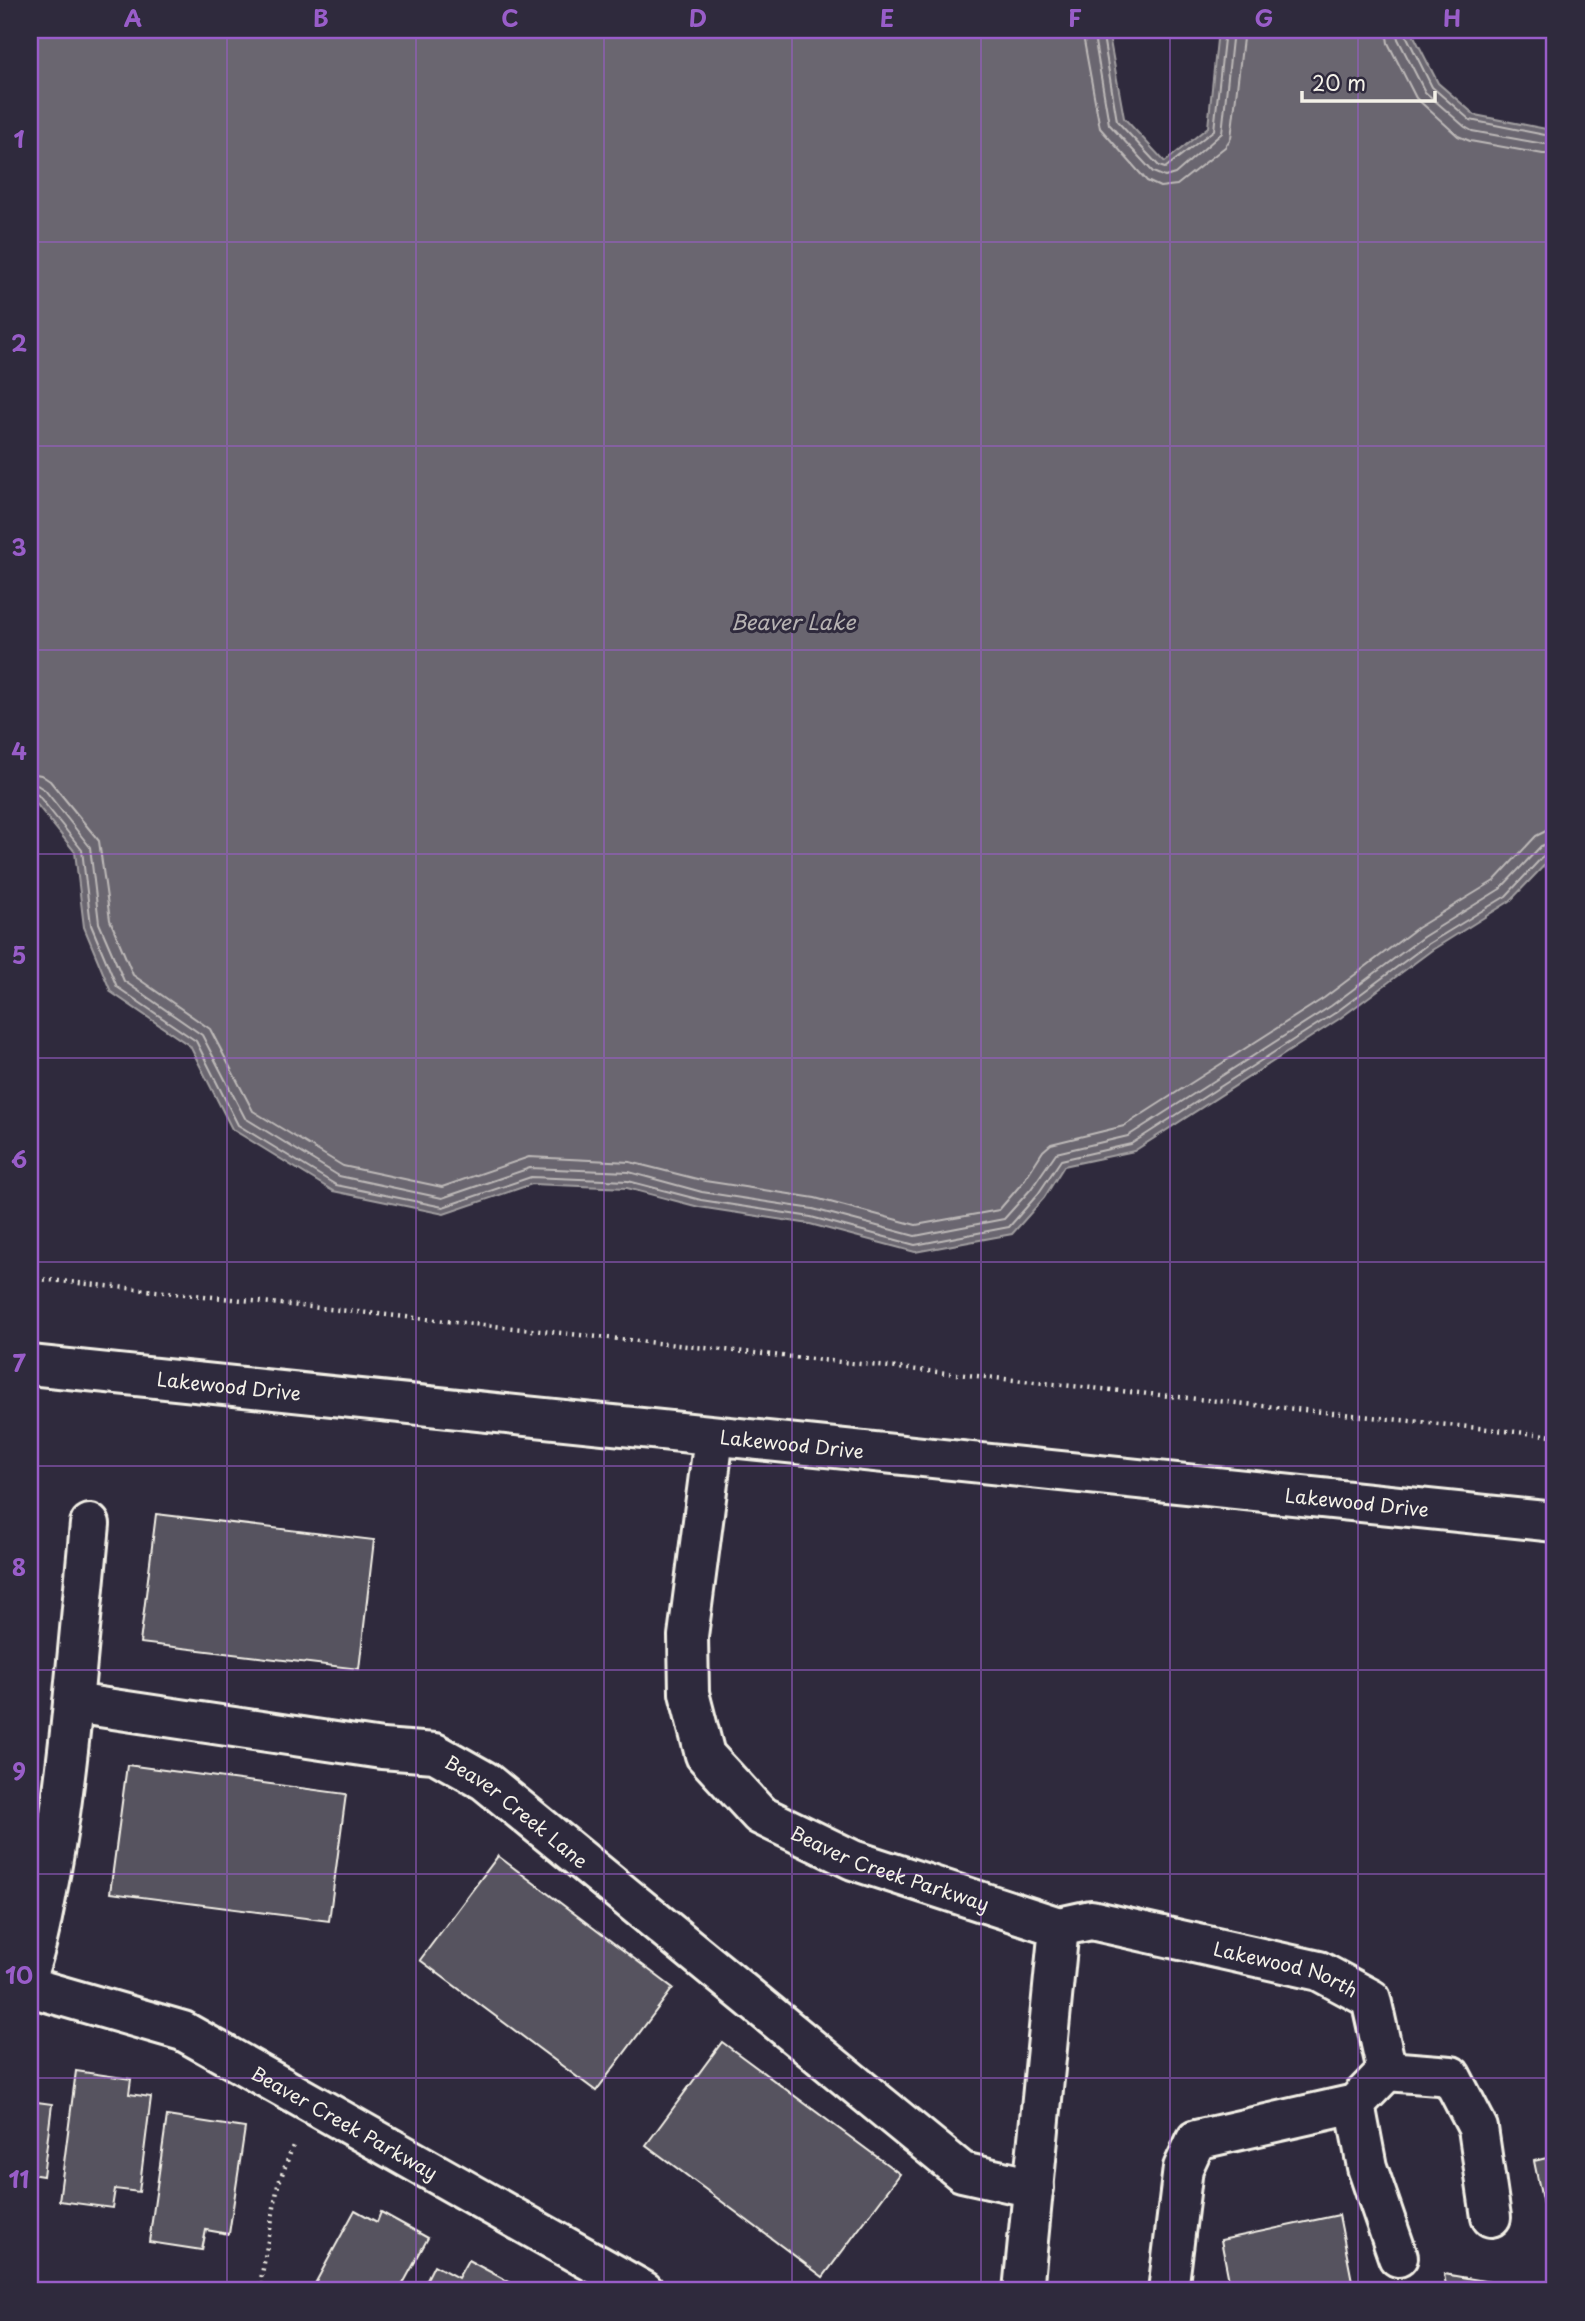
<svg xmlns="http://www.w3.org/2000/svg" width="1585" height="2321" font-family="'Playpen Sans',sans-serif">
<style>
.water{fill:#6a6670;stroke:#a19ea0;stroke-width:2}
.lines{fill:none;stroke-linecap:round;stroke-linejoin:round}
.shore{stroke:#bdb9b8;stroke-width:2}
.building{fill:#56525f;stroke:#f4f1e8;stroke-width:2}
.minor-casing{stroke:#f4f1e8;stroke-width:44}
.path{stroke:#f4f1e8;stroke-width:4.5;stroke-dasharray:2 5;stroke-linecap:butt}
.minor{stroke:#2f2a3d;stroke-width:38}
.grid{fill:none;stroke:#995dc9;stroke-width:2;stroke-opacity:0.55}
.labels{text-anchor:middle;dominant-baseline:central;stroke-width:6;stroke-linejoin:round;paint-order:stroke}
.street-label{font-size:19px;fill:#f4f1e8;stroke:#2f2a3d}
.water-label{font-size:21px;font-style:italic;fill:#b6b2b2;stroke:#2f2a3d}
.neatline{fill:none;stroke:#995dc9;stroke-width:2.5}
.grid-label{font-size:23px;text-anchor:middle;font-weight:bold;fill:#995dc9}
</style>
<rect width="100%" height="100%" fill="#2f2a3d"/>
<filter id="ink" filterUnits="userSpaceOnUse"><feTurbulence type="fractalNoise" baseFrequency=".0143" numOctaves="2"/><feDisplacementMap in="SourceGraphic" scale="14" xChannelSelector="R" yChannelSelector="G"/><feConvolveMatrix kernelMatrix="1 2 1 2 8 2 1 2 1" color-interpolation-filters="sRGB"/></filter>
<g filter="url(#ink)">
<path class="water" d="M30 30H1108L1124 118 1165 162 1208 127 1218 30H1411L1438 83 1475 115 1546 129 1555 127V854L1510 901 1432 950 1339 1019 1134 1151 1064 1166 1044 1198 1012 1234 915 1252 810 1224 699 1207 627 1188 532 1184 444 1214 333 1191 232 1129 190 1046 111 992 84 927 75 852 30 796Z"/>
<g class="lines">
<path class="shore" d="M1082 30 1100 128 1147 181 1160 187 1177 185 1225 147 1231 138 1244 30
M1093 30 1109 124 1153 172 1165 177 1175 174 1222 133 1233 30
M1102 30 1117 121 1159 166 1165 168 1214 130 1225 30
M1386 30 1388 43 1416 98 1458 136 1470 141 1543 154H1555
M1396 30 1398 39 1425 92 1465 127 1472 131 1544 144 1555 143
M1405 30 1406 35 1432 87 1470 120 1545 135 1555 134
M30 773 41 775 50 781 99 841 110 920 133 975 210 1029 253 1111 343 1166 442 1187 529 1157 630 1162 705 1181 815 1198 916 1225 999 1210 1023 1182 1043 1151 1051 1144 1124 1126 1324 998 1417 928 1494 881 1536 836 1546 831 1555 830
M30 784 37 785 45 790 90 847 99 923 124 981 202 1035 245 1118 339 1176 442 1198 530 1168 629 1172 702 1192 813 1209 915 1236 1004 1219 1031 1189 1056 1153 1128 1136 1331 1006 1423 937 1500 889 1541 846 1555 841
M30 793 38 795 82 850 91 925 117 987 196 1041 238 1125 336 1185 443 1207 531 1177 628 1181 701 1200 811 1217 915 1245 1009 1227 1038 1194 1061 1160 1131 1144 1335 1013 1428 944 1506 896 1547 852 1555 850"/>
</g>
<path class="building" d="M30 1501H36L30 1559Z
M156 1514 374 1540 359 1669 140 1643Z
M127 1765 346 1794 329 1921 110 1893Z
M498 1856 673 1988 596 2091 420 1960Z
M722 2042 900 2174 823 2277 646 2145Z
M30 2057H34L30 2085Z
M76 2071 131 2079 129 2094 151 2097 139 2192 115 2189 112 2208 59 2201Z
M30 2101 52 2104 43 2176 30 2174Z
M167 2116 245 2128 229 2234 206 2230 202 2250 149 2242Z
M1555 2156V2263L1534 2161Z
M355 2210 377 2222 381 2212 428 2238 399 2291H311Z
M1339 2215 1354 2291H1231L1221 2240Z
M468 2260 513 2284 509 2291H421L434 2265 458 2278Z
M1444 2274 1542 2291H1447Z"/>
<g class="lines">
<g class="minor-casing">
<g id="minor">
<path id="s1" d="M30 1365 1555 1522"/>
<path id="s2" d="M714 1437 688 1636 689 1693 705 1755 760 1815 853 1860 1059 1927 1023 2291"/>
<path d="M73 1703 90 1524"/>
<path id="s3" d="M1059 1927 1091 1920 1319 1971 1371 1999 1387 2071 1355 2104 1196 2140 1183 2168 1168 2291"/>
<path id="s4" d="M30 1965C39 1939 43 1913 48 1886 60 1825 67 1764 73 1703L382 1749 435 1753 485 1781 962 2172 1034 2188"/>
<path id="s5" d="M30 1987 183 2031 644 2291"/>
<path d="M1387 2071 1451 2076 1478 2128 1491 2217"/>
<path d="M1355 2104 1367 2167 1398 2257"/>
</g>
</g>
<path class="path" d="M30 1278 1555 1436
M259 2291 278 2185 294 2143"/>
<use href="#minor" class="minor"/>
</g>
</g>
<path class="grid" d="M227 30V2291M416 30V2291M604 30V2291M792 30V2291M981 30V2291M1170 30V2291M1358 30V2291M30 242H1555M30 446H1555M30 650H1555M30 854H1555M30 1058H1555M30 1262H1555M30 1466H1555M30 1670H1555M30 1874H1555M30 2078H1555"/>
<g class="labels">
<g class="street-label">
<text stroke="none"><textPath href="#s1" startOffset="200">Lakewood Drive</textPath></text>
<text stroke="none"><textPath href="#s1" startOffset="766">Lakewood Drive</textPath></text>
<text stroke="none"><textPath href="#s1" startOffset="1334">Lakewood Drive</textPath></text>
<text stroke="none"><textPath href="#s4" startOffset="732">Beaver Creek Lane</textPath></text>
<text stroke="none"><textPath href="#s2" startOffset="544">Beaver Creek Parkway</textPath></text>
<text stroke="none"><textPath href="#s3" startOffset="234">Lakewood North</textPath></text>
<text stroke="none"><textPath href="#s5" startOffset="345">Beaver Creek Parkway</textPath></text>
</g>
<g class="water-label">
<text x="793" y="621">Beaver Lake</text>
</g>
</g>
<rect width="1585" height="2321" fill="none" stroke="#2f2a3d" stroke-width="77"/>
<path d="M1302 91v10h133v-10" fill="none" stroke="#f4f1e8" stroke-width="3.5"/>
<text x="1312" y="91" font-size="21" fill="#f4f1e8" stroke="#2f2a3d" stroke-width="5" paint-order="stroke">20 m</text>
<rect x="38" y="38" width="1508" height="2244" class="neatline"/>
<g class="grid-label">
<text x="133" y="27">A</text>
<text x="321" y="27">B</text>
<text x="510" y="27">C</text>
<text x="698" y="27">D</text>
<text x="887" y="27">E</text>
<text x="1075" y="27">F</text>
<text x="1264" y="27">G</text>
<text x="1452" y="27">H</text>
<text x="19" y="148">1</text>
<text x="19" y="352">2</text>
<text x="19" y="556">3</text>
<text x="19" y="760">4</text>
<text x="19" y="964">5</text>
<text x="19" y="1168">6</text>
<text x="19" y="1372">7</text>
<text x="19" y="1576">8</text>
<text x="19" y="1780">9</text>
<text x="19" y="1984">10</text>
<text x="19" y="2188">11</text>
</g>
</svg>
